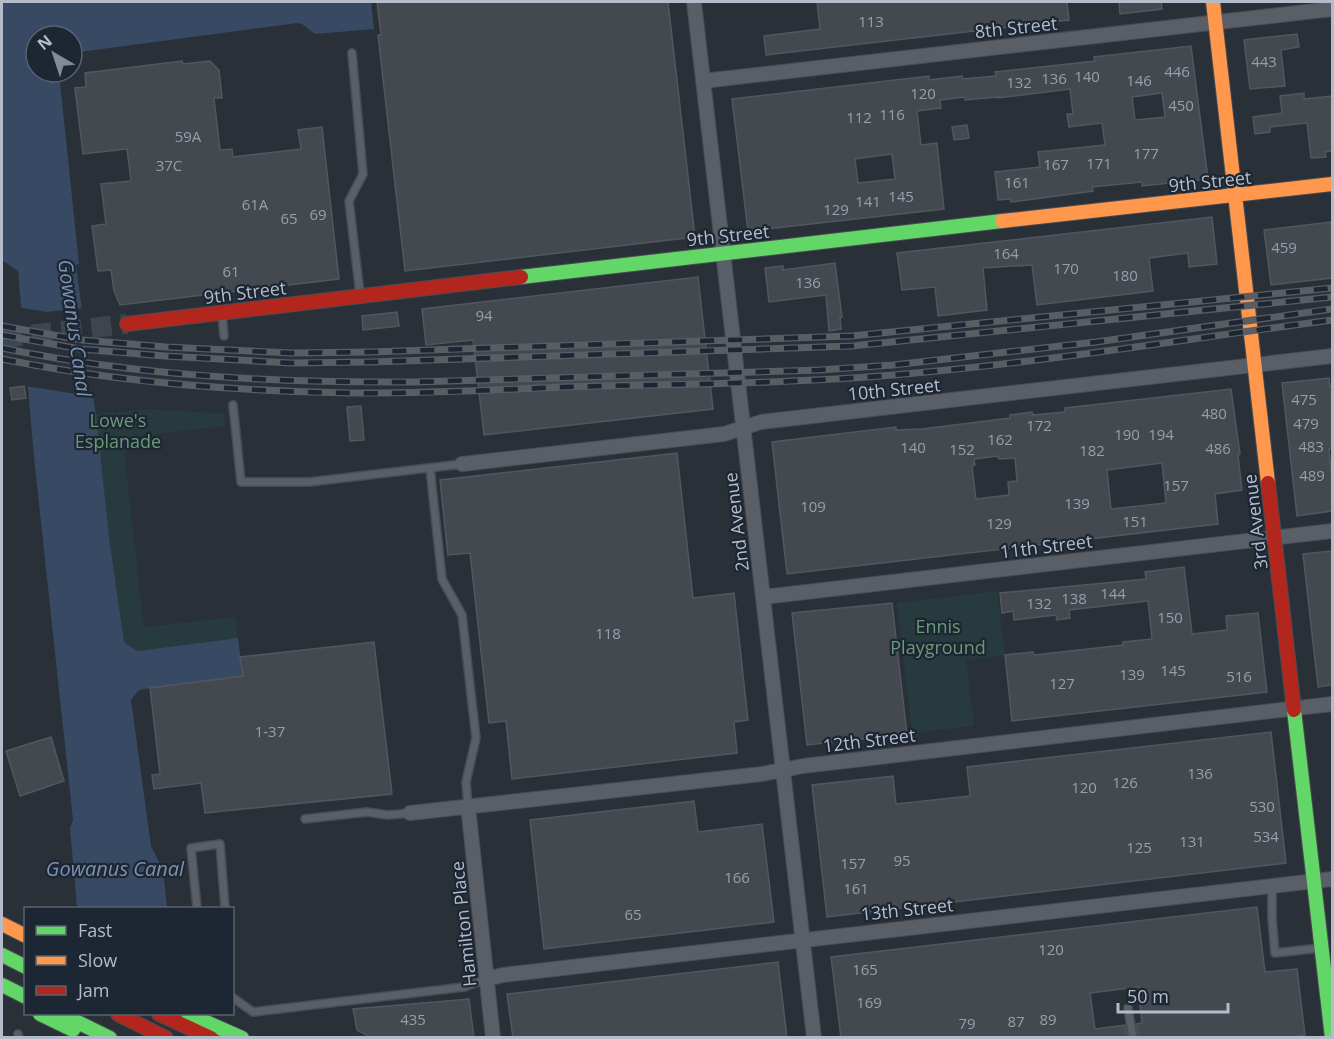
<svg xmlns="http://www.w3.org/2000/svg" width="1334" height="1039" font-family="'Open Sans',sans-serif">
<style>
.green{fill:#273a3e}
.water{fill:#384963}
.pier{fill:#2a3038}
.building{fill:#444950;stroke:#52575f;stroke-width:1.5;fill-rule:evenodd}
.lines{fill:none;stroke-linecap:round;stroke-linejoin:round}
.secondary-tunnel{stroke:#3f454e;stroke-width:20;stroke-dasharray:20 10;stroke-linecap:butt}
.lane-casing{stroke:#484c53;stroke-width:10}
.street-casing{stroke:#484c53;stroke-width:16}
.fast-casing{stroke:#484c53;stroke-width:16}
.slow-casing{stroke:#484c53;stroke-width:16}
.jam-casing{stroke:#484c53;stroke-width:16}
.lane{stroke:#5a5e66;stroke-width:7}
.street{stroke:#5a5e66;stroke-width:14}
.fast{stroke:#63d668;stroke-width:14}
.slow{stroke:#ff974d;stroke-width:14}
.jam{stroke:#b3261e;stroke-width:14}
.rail-casing{stroke:#595d64;stroke-width:7}
.rail{stroke:#1d2633;stroke-width:4.5;stroke-dasharray:14;stroke-linecap:butt}
.labels{text-anchor:middle;dominant-baseline:central;stroke-width:4.5;stroke-linejoin:round;paint-order:stroke}
.number-label{font-size:15px;fill:#989fab}
.street-label{font-size:18px;fill:#b4bcc9;stroke:#1d2633}
.park-label{font-size:18px;fill:#6b9a76;stroke:#1d2633}
.water-label{font-size:20px;font-style:italic;fill:#7c92b1;stroke:#1d2633}
</style>
<rect width="100%" height="100%" fill="#2a3038"/>
<path class="green" d="M151 409 224 414 225 426 140 436 124 452 144 627 235 617 238 638 137 651 124 642 109 537 95 414Z
M997 591 1005 655 966 660 974 726 912 733 897 603Z"/>
<path class="water" d="M2 2H371L374 29 315 34 302 24 297 23 72 53V36H36V72H59L79 264 76 265 98 432 109 537 124 642 137 651 238 638 243 676 144 689 138 691 131 700 151 846 163 870 167 908H77L70 828 73 820 34 457 18 271 2 260Z"/>
<path class="pier" d="M18 307 47 312 84 308 96 397 25 386Z"/>
<path class="building" d="M377 2H668L695 237 405 271 378 35H381Z
M817 2H1067L1069 20 766 55 764 36 820 29Z
M1119 2H1161L1162 9 1120 14Z
M1297 34 1299 47 1281 50 1285 86 1250 89 1244 40Z
M1191 46 1208 179 1142 186V182L1092 187 1093 191 1027 200 1011 202 1010 199 998 200 995 172 1040 167 1038 152 1105 145 1102 123 1069 127 1067 114H1073L1070 89 998 98V97L965 100V97L940 100 941 108 917 111 921 145 937 143 944 209 748 231 732 99 929 76V80L962 76 963 79 996 76 995 72 1095 61 1094 57ZM1162 93 1165 117 1135 120 1132 97ZM892 154 895 179 858 183 855 159Z
M182 61 183 64 210 61 219 70 222 98H214L220 150 232 149 233 157 301 149 298 130 322 127 339 279 120 305 114 291 111 270 98 271 92 226 106 224 101 184 131 181 127 149 83 154 75 88 86 87 85 73Z
M1304 93V99L1332 96V151L1325 152 1326 157 1311 158 1307 123 1270 127V132L1255 134 1253 117 1282 113 1280 96Z
M967 125 969 138 954 140 952 127Z
M1212 217 1217 264 1189 267 1188 253 1149 258 1153 291 1037 305 1032 265 983 268 987 310 938 316 935 287 902 290 897 253Z
M1331 222 1332 278 1271 285 1264 230Z
M835 263 842 317H840L841 329 829 331 826 295 769 302 765 268 783 266V270Z
M698 277 713 409 484 435 473 340 426 345 422 309Z
M397 312 399 326 363 330 362 316Z
M1329 378 1330 387 1332 386V449H1329L1332 482V511L1297 516 1282 383Z
M24 386 26 398 12 400 10 388Z
M1231 389 1240 454 1238 455 1242 490 1215 494 1218 524 787 574 772 442 896 427V430L922 429 1010 418V415L1032 412 1033 415 1065 412V408ZM998 456 999 459 1015 458 1017 481 1008 482 1009 495 976 499 972 466 975 465 974 459ZM1162 463 1166 503 1111 509 1107 470Z
M361 406 364 440 350 441 347 407Z
M677 453 693 598 734 593 748 720 734 722 737 753 512 779 506 721 489 723 470 553 448 555 440 480Z
M1332 551V685L1318 687 1303 554Z
M1184 567 1192 634 1227 630 1226 616 1258 613 1267 692 1012 721 1005 655 1033 652 1034 655 1123 645V642L1152 639 1148 601 1069 610 1070 618 1057 620 1056 615 1014 620 1013 611 1002 613 1000 593 1146 579 1145 572Z
M892 603 907 734 807 745 792 613Z
M374 642 392 794 205 813 201 783 154 789 152 775 160 774 150 688 243 676 240 657Z
M1271 732 1286 863 827 917 812 785 893 776 896 804 970 796 967 767Z
M51 737 64 781 20 796 6 751Z
M694 801 698 832 762 824 774 922 544 949 530 820Z
M1257 907 1265 972 1297 969 1305 1035 1284 1038H1139L1136 1024 1142 1023 1138 987 1090 993 1095 1029 1125 1025 1127 1038H841L831 957Z
M778 962 787 1038H513L507 994Z
M469 999 474 1038H372L357 1030 353 1009Z"/>
<g class="lines">
<path class="secondary-tunnel" d="M2 338 127 324"/>
<g class="lane-casing">
<path id="lane" d="M352 53 363 174 349 201 360 294
M222 314 224 336
M233 405 241 482H309L462 464
M430 468 442 579 462 615 476 738 466 782 468 806
M305 819 367 812 388 815 410 813
M1272 886V918L1275 953 1320 948
M197 908 191 848 220 844 225 908
M232 997 253 1012 464 987 487 979
M1128 1008 1133 1038
M18 1034 19 1038"/>
</g>
<g class="street-casing">
<path id="street" d="M694 2 814 1038
M703 81 1332 9
M462 464 724 434 761 422 1332 356
M763 597 1332 531
M468 806 493 1038
M410 813 762 774 803 766 1332 704
M487 979 503 975 1332 879"/>
</g>
<g class="fast-casing">
<path id="fast" d="M521 277 1002 221
M1294 710 1332 1038
M2 955 26 967
M2 985 26 997
M40 1014 73 1030
M61 1014 110 1038
M188 1014 242 1038"/>
</g>
<g class="slow-casing">
<path id="slow" d="M1213 2 1268 483
M1002 221 1332 184
M2 924 26 936"/>
</g>
<g class="jam-casing">
<path id="jam" d="M127 324 521 277
M1268 483 1294 710
M118 1014 166 1038
M159 1014 211 1038"/>
</g>
<use href="#lane" class="lane"/>
<use href="#street" class="street"/>
<use href="#fast" class="fast"/>
<use href="#slow" class="slow"/>
<use href="#jam" class="jam"/>
<g class="rail-casing">
<path id="rail" d="M2 326 82 340 166 347 291 353 371 352 851 336 1332 288
M2 335 80 349 165 356 291 363 371 362 852 346 1332 297
M2 348C137 376 277 383 415 382L819 370 893 365 1096 342 1332 309
M2 359C115 382 233 391 349 393 420 394 492 390 564 387 673 384 783 384 893 375 1040 363 1186 339 1332 320"/>
</g>
<use href="#rail" class="rail"/>
</g>
<g class="labels">
<g class="number-label">
<text x="871" y="21">113</text>
<text x="1264" y="61">443</text>
<text x="1177" y="71">446</text>
<text x="1087" y="76">140</text>
<text x="1054" y="78">136</text>
<text x="1139" y="80">146</text>
<text x="1019" y="82">132</text>
<text x="923" y="93">120</text>
<text x="1181" y="105">450</text>
<text x="892" y="114">116</text>
<text x="859" y="117">112</text>
<text x="188" y="136">59A</text>
<text x="1146" y="153">177</text>
<text x="1099" y="163">171</text>
<text x="1056" y="164">167</text>
<text x="169" y="165">37C</text>
<text x="1017" y="182">161</text>
<text x="901" y="196">145</text>
<text x="868" y="201">141</text>
<text x="255" y="204">61A</text>
<text x="836" y="209">129</text>
<text x="318" y="214">69</text>
<text x="289" y="218">65</text>
<text x="1284" y="247">459</text>
<text x="1006" y="253">164</text>
<text x="1066" y="268">170</text>
<text x="231" y="271">61</text>
<text x="1125" y="275">180</text>
<text x="808" y="282">136</text>
<text x="484" y="315">94</text>
<text x="1304" y="399">475</text>
<text x="1214" y="413">480</text>
<text x="1306" y="423">479</text>
<text x="1039" y="425">172</text>
<text x="1127" y="434">190</text>
<text x="1161" y="434">194</text>
<text x="1000" y="439">162</text>
<text x="1311" y="446">483</text>
<text x="913" y="447">140</text>
<text x="1218" y="448">486</text>
<text x="962" y="449">152</text>
<text x="1092" y="450">182</text>
<text x="1312" y="475">489</text>
<text x="1176" y="485">157</text>
<text x="1077" y="503">139</text>
<text x="813" y="506">109</text>
<text x="1135" y="521">151</text>
<text x="999" y="523">129</text>
<text x="1113" y="593">144</text>
<text x="1074" y="598">138</text>
<text x="1039" y="603">132</text>
<text x="1170" y="617">150</text>
<text x="608" y="633">118</text>
<text x="1173" y="670">145</text>
<text x="1132" y="674">139</text>
<text x="1239" y="676">516</text>
<text x="1062" y="683">127</text>
<text x="270" y="731">1-37</text>
<text x="1200" y="773">136</text>
<text x="1125" y="782">126</text>
<text x="1084" y="787">120</text>
<text x="1262" y="806">530</text>
<text x="1266" y="836">534</text>
<text x="1192" y="841">131</text>
<text x="1139" y="847">125</text>
<text x="902" y="860">95</text>
<text x="853" y="863">157</text>
<text x="737" y="877">166</text>
<text x="856" y="888">161</text>
<text x="633" y="914">65</text>
<text x="1051" y="949">120</text>
<text x="865" y="969">165</text>
<text x="869" y="1002">169</text>
<text x="413" y="1019">435</text>
<text x="1048" y="1019">89</text>
<text x="1016" y="1021">87</text>
<text x="967" y="1023">79</text>
</g>
<g class="street-label">
<text transform="translate(1016 27) rotate(-6)">8th Street</text>
<text transform="translate(1210 181) rotate(-6)">9th Street</text>
<text transform="translate(728 235) rotate(-6)">9th Street</text>
<text transform="translate(245 292) rotate(-7)">9th Street</text>
<text transform="translate(894 389) rotate(-6)">10th Street</text>
<text transform="translate(736 522) rotate(-97)">2nd Avenue</text>
<text transform="translate(1255 522) rotate(-97)">3rd Avenue</text>
<text transform="translate(1046 546) rotate(-7)">11th Street</text>
<text transform="translate(869 740) rotate(-7)">12th Street</text>
<text transform="translate(907 909) rotate(-6)">13th Street</text>
<text transform="translate(463 924) rotate(-96)">Hamilton Place</text>
</g>
<g class="park-label">
<text x="118" y="420">Lowe's<tspan x="118" dy="21">Esplanade</tspan></text>
<text x="938" y="626">Ennis<tspan x="938" dy="21">Playground</tspan></text>
</g>
<g class="water-label">
<text transform="translate(75 328) rotate(82)">Gowanus Canal</text>
<text x="115" y="868">Gowanus Canal</text>
</g>
</g>
<rect width="1334" height="1039" fill="none" stroke="#b4bcc9" stroke-width="6"/>
<rect x="24" y="907" width="210" height="108" fill="#1d2633" stroke="#59626f" stroke-width="1.5"/>
<rect x="36" y="926" width="30" height="9" fill="#63d668" stroke="#59626f" stroke-width="1.5"/>
<text x="78" y="937" font-size="18" fill="#b4bcc9">Fast</text>
<rect x="36" y="956" width="30" height="9" fill="#ff974d" stroke="#59626f" stroke-width="1.5"/>
<text x="78" y="967" font-size="18" fill="#b4bcc9">Slow</text>
<rect x="36" y="986" width="30" height="9" fill="#b3261e" stroke="#59626f" stroke-width="1.5"/>
<text x="78" y="997" font-size="18" fill="#b4bcc9">Jam</text>
<g transform="translate(54 54) rotate(321)"><circle r="28" fill="#1d2633" stroke="#59626f" stroke-width="1.5"/>
<path d="M0-4.5L10 22L0 15L-10 22Z" fill="#848b96"/>
<text y="-9" font-size="16" font-weight="bold" text-anchor="middle" fill="#b4bcc9">N</text>
</g>
<path d="M1118 1003v9h110v-9" fill="none" stroke="#b4bcc9" stroke-width="3"/>
<text x="1127" y="1003" font-size="18" fill="#b4bcc9" stroke="#1d2633" stroke-width="4.5" paint-order="stroke">50 m</text>
</svg>
